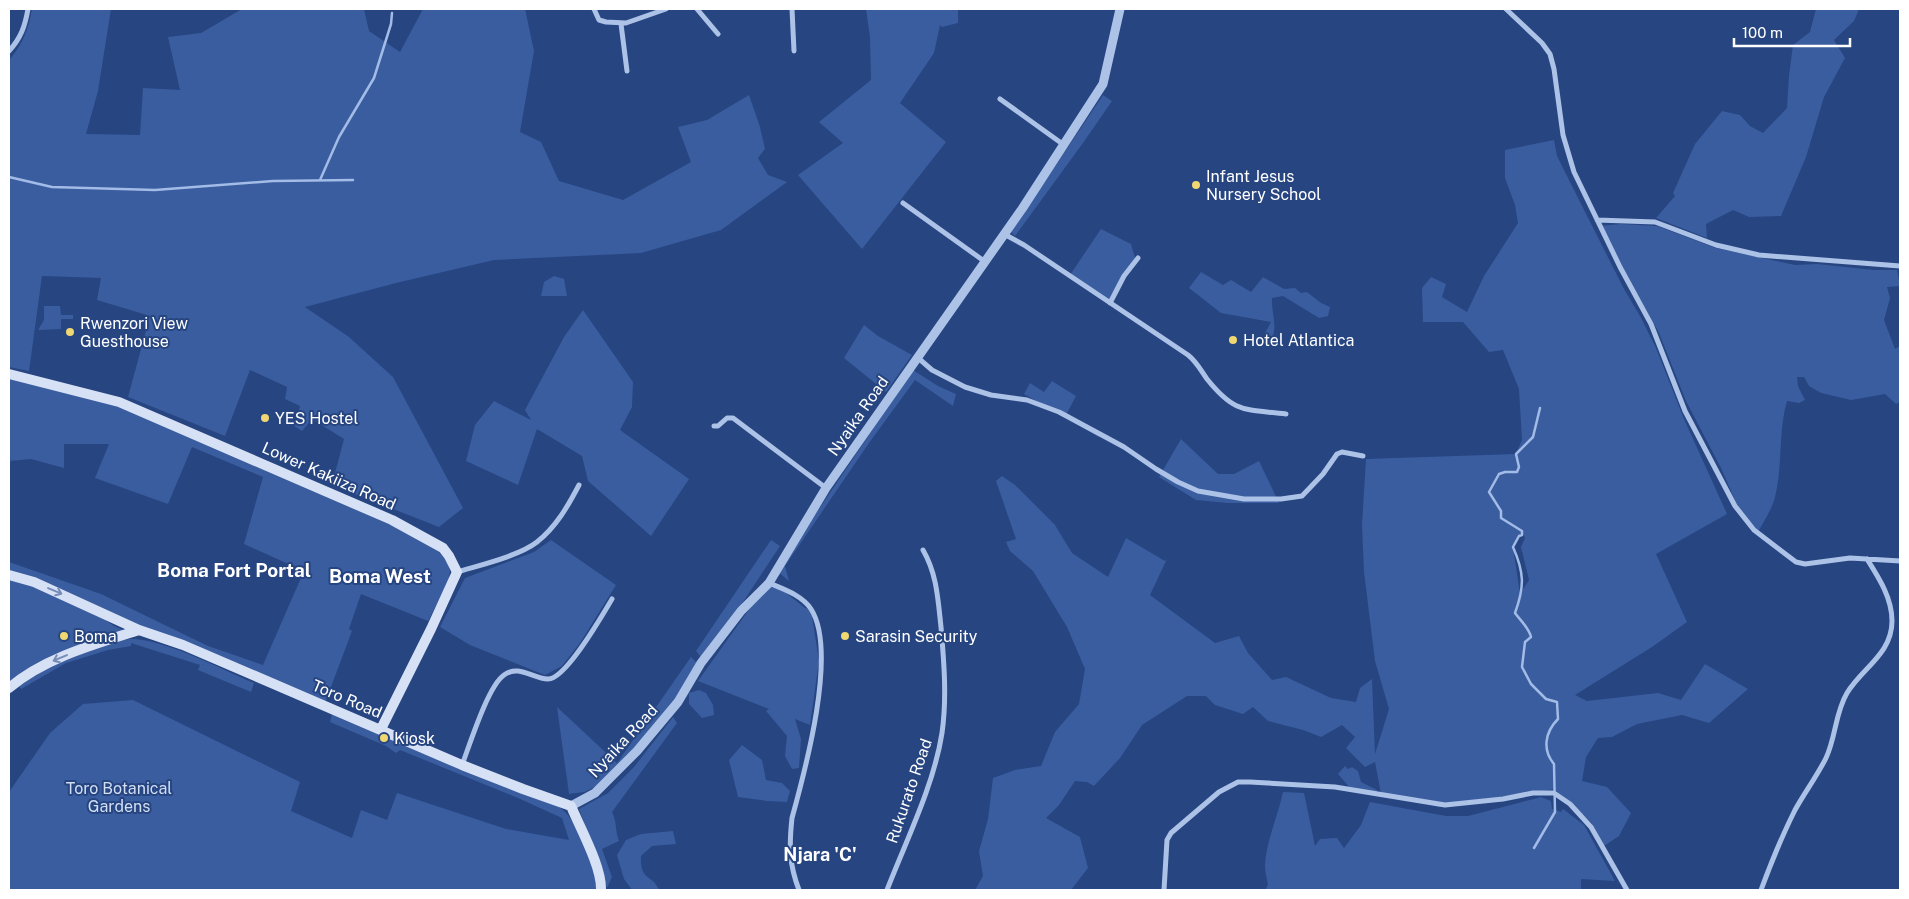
<svg xmlns="http://www.w3.org/2000/svg" width="1909" height="899" font-family="'Public Sans',sans-serif">
<style>
.green{fill:#3a5d9f;fill-rule:evenodd}
.lines{fill:none;stroke-linecap:round;stroke-linejoin:round}
.stream{stroke:#a2bbe7;stroke-width:2.5}
.minor{stroke:#adc2e7;stroke-width:5}
.tertiary{stroke:#adc2e7;stroke-width:9}
.secondary{stroke:#d7e1f6;stroke-width:10}
.oneway{stroke:#768bb6}
.poi-dot{fill:#f0d772;stroke:#264581;stroke-width:2}
.labels{text-anchor:middle;dominant-baseline:central;stroke-width:4;stroke-linejoin:round;paint-order:stroke}
.poi-label{font-size:16px;fill:#fff;stroke:#264581;text-anchor:start}
.street-label{font-size:16px;fill:#fff;stroke:#264581}
.park-label{font-size:16px;fill:#d1def5;stroke:#264581}
.neighbourhood-label{font-size:18px;font-weight:bold;fill:#fff;stroke:#264581}
.quarter-label{font-size:19px;font-weight:bold;fill:#fff;stroke:#264581}
</style>
<rect width="100%" height="100%" fill="#264581"/>
<path class="green" d="M32 9H111L98 91 86 134 140 135 143 88 180 90 168 37 201 33 242 9H364L369 31 400 52 423 9H525L534 51 520 132 541 142 559 181 623 200 691 162 678 127 707 120 749 95 760 127 765 149 758 158 768 175 787 182 721 230 641 253 494 260 396 283 305 307 349 337 393 377 463 508 439 527 332 485 344 439 312 419 302 431 294 426 300 406 285 399 287 387 250 370 225 436 128 397 150 316 97 300 101 278 42 276 29 371 9 367V60C22 46 29 28 32 9Z
M866 9H958V23L942 27 940 25 934 53 900 103 946 142 862 249 798 175 843 143 819 122 871 80 870 37Z
M1816 9H1859L1854 21 1834 40 1845 58 1824 97 1806 157 1781 216 1749 217 1733 210 1706 224 1707 238 1656 218 1675 196 1673 193 1695 144 1722 111 1740 115 1750 126 1763 133 1787 108 1789 76 1793 45 1810 32Z
M1103 95 1112 101 1083 143 1015 236 1011 232Z
M1554 140 1557 156 1567 176 1624 289 1640 316 1656 348 1684 419 1727 514 1656 554 1687 622 1652 647 1575 695 1587 701 1658 693 1681 700 1705 664 1748 689 1709 723 1682 715 1637 724 1612 737 1598 738 1586 757 1582 781 1607 787 1631 813 1619 836 1604 846 1591 822 1554 789 1478 803 1440 807 1381 794 1375 762 1365 767 1346 748 1355 737 1342 725 1321 737 1303 730 1268 721 1253 707 1243 714 1215 705 1206 696H1187L1142 725 1120 758 1094 786 1087 782 1075 781 1059 805 1046 818 1080 837 1088 868 1071 890H975L983 876 979 851 988 819 993 778 1015 770 1041 766 1055 732 1079 704 1085 669 1067 627 1033 571 1010 551 1006 542 1016 539 996 481 1002 476 1015 485 1055 525 1072 553 1108 577 1126 538 1165 561 1167 559 1150 595 1215 643 1239 636 1248 653 1272 680 1286 677 1331 698 1356 702 1360 688 1372 679 1375 754 1389 709 1375 661 1364 572 1362 525 1366 459 1516 454 1522 440 1519 389 1503 350 1489 352 1463 322H1423L1422 288 1431 277 1446 284 1442 297 1467 312 1484 276 1518 223 1515 205 1505 178V150ZM1522 531 1525 538 1521 547 1529 580 1520 594 1513 547Z
M1621 224 1657 226 1716 248 1795 265 1817 264 1874 270H1897L1900 286 1887 287 1890 298 1884 320 1895 349 1900 346V402L1896 404 1885 394 1851 400 1821 393 1809 386 1804 377H1797L1798 386 1805 400 1799 403 1787 401C1778 432 1783 466 1775 497 1772 509 1764 521 1758 532L1738 507 1721 468 1686 401 1659 333 1600 226Z
M1101 229 1131 244 1135 258 1109 300 1070 275Z
M1201 272 1223 285 1231 280 1251 292 1263 277 1284 289 1295 288 1301 293 1307 292 1321 303 1330 307 1328 316 1319 318 1283 296 1272 298C1271 311 1277 324 1273 336L1264 339 1263 337 1271 322 1221 313 1189 288Z
M554 276 564 279 567 296H541L544 282Z
M44 306H60L61 315H73V319H61V329L38 330 44 320Z
M583 310 633 382 632 407 620 430 689 479 651 536 588 481 582 456 537 429 518 485 466 461 475 425 494 401 531 420 525 410 564 337Z
M864 325 878 336 912 355 886 392 844 358Z
M913 370 938 386 956 394 953 406 915 380 869 443 785 566 789 581 777 571Z
M9 376 126 408 389 521 439 550 446 558 450 571 448 583 428 621 361 594 349 629 352 631 325 703 9 573V562L101 594 208 646 263 665 304 571 244 544 263 477 192 447 168 504 95 478 109 444H64V468L31 459 9 461Z
M1052 381 1076 396 1067 413 1100 434 1099 437 1024 394 1030 383 1044 392Z
M1181 439 1218 474H1234L1259 461 1279 503H1228L1196 500 1159 477Z
M551 540 616 585 580 643 562 666 545 675 470 645 440 627 465 578 534 552Z
M771 540 780 546 741 605 702 659 696 651Z
M9 580 30 582 94 612 114 626 131 633 57 659 9 689Z
M770 580 805 608 811 610 819 661 810 725 795 719 801 739 799 768 792 769 785 756 787 736 766 711 769 709 698 681Z
M130 639C166 639 220 669 254 683L251 692 198 670 200 665 131 643V646L108 650 66 663 21 689 17 683 23 679 106 643Z
M691 657 699 665C675 700 623 778 584 792 579 793 574 793 569 794L557 707 617 763Z
M699 690 706 693 713 705 714 715 702 718 689 704V693Z
M133 700 300 782 291 811 352 838 361 810 387 820 397 793 506 829 569 840 562 818 518 798 400 750 396 753 386 746 330 722 332 714 551 802C556 805 563 809 567 814 581 832 592 864 598 886L597 890H9V792L50 733 83 704Z
M673 717 677 723 612 812C617 821 615 831 619 841L602 849 612 877 607 888 579 809 608 793 634 767Z
M742 745 762 760 766 780 782 783 790 791 787 802 767 801 738 797 729 760Z
M1345 766 1348 769 1352 767 1358 771 1361 782 1377 790V793L1350 788 1338 774Z
M1283 792 1304 793 1315 846 1320 839 1337 838 1344 848 1361 825 1370 802 1446 816H1468L1541 797 1551 801 1552 809 1561 812 1563 809 1584 825 1615 881 1581 879V890H1265L1268 885C1267 879 1265 872 1265 866 1266 841 1278 816 1283 792Z
M673 831 676 844 652 846 641 856C640 882 652 873 659 890H632L624 879 617 855 626 840 641 834Z"/>
<g class="lines">
<path class="stream" d="M9 177 52 187 155 190 273 181 353 180
M320 180 339 137 374 78 391 24 392 13
M1534 848 1555 812 1554 764C1542 750 1545 732 1558 719L1557 702 1546 699 1531 684 1522 667 1525 642 1531 637C1529 628 1521 621 1515 613 1525 586 1524 572 1513 547L1519 536 1522 535V531L1501 518V511L1489 492 1499 474 1505 472H1517L1519 467 1516 454 1533 437 1540 408"/>
<path class="minor" d="M594 9 599 20 606 22 626 23 666 9
M697 9 718 34
M792 9 794 51
M1506 9 1542 43 1550 54 1554 69 1563 135 1574 172 1620 267 1651 324 1685 411 1735 506 1754 530 1796 562 1805 564 1850 558 1900 561
M621 24 627 71
M9 51C21 38 25 26 28 9
M1000 99 1064 145
M903 203 984 261
M1597 220 1655 222 1716 245 1759 255 1900 266
M1004 234 1024 245 1188 355C1197 362 1201 371 1207 379 1235 414 1245 409 1286 414
M1110 303 1124 276 1138 258
M917 357 932 370 965 387 991 395 1027 400 1059 412 1124 447 1156 469 1178 482 1198 491 1244 499H1281L1302 496 1323 474 1337 454 1342 452 1363 456
M714 426H718L727 418H733L826 488
M457 572C480 565 519 556 537 542 556 527 568 506 579 485
M769 583C783 589 802 595 811 609 838 651 805 771 792 818 789 846 789 864 799 890
M462 765C470 744 488 686 504 675 519 664 533 679 548 679 566 679 603 614 612 599
M887 890C906 841 934 785 942 733 947 698 944 662 941 627 938 600 937 574 923 550
M1164 890 1167 840 1171 833 1219 792 1238 782H1250L1335 787 1445 805 1503 799 1533 793H1554L1570 804 1591 827 1627 890
M1761 890C1771 863 1782 836 1795 810 1805 792 1817 776 1826 758 1836 737 1835 713 1847 693 1862 668 1892 654 1892 621 1892 598 1879 578 1867 559"/>
<path class="tertiary" d="M571 806 595 793 637 751 678 702 701 663 741 611 769 583 826 488 1022 209 1103 84 1120 9"/>
<path class="secondary" d="M9 374 119 402 392 520 443 548 449 556 457 572 431 629 381 729
M9 575 34 582 139 630 183 645 462 765 523 789 571 806C580 828 602 867 601 890
M9 688C44 658 95 644 139 630"/>
</g>
<defs><path id="oneway-shaft" d="M-6 0H5M1.5-3L5.5 0L1.5 3" fill="none" stroke-width="1.6" stroke-linecap="round" stroke-linejoin="round" transform="scale(1.25)"/></defs>
<g class="oneway">
<use href="#oneway-shaft" transform="translate(55 591) rotate(23)"/>
<use href="#oneway-shaft" transform="translate(60 658) rotate(157)"/>
</g>
<g class="poi-dot">
<circle cx="1196" cy="185" r="5"/>
<circle cx="70" cy="332" r="5"/>
<circle cx="1233" cy="340" r="5"/>
<circle cx="265" cy="418" r="5"/>
<circle cx="64" cy="636" r="5"/>
<circle cx="845" cy="636" r="5"/>
<circle cx="384" cy="738" r="5"/>
</g>
<g class="labels">
<g class="poi-label">
<text x="1206" y="176">Infant Jesus<tspan x="1206" dy="18">Nursery School</tspan></text>
<text x="80" y="323">Rwenzori View<tspan x="80" dy="18">Guesthouse</tspan></text>
<text x="1243" y="340">Hotel Atlantica</text>
<text x="275" y="418">YES Hostel</text>
<text x="74" y="636">Boma</text>
<text x="855" y="636">Sarasin Security</text>
<text x="394" y="738">Kiosk</text>
</g>
<g class="street-label">
<text transform="translate(858 416) rotate(-55)">Nyaika Road</text>
<text transform="translate(329 476) rotate(24)">Lower Kakiiza Road</text>
<text transform="translate(347 699) rotate(23)">Toro Road</text>
<text transform="translate(623 741) rotate(-47)">Nyaika Road</text>
<text transform="translate(909 791) rotate(-71)">Rukurato Road</text>
</g>
<g class="park-label">
<text x="119" y="788">Toro Botanical<tspan x="119" dy="18">Gardens</tspan></text>
</g>
<g class="neighbourhood-label">
<text x="820" y="854">Njara 'C'</text>
</g>
<g class="quarter-label">
<text x="234" y="570">Boma Fort Portal</text>
<text x="380" y="576">Boma West</text>
</g>
</g>
<rect width="1909" height="899" fill="none" stroke="#ffffff" stroke-width="20"/>
<path d="M1734 38v8h116v-8" fill="none" stroke="#ffffff" stroke-width="2.5"/>
<text x="1742" y="38" font-size="15" fill="#ffffff" stroke="#264581" stroke-width="4" paint-order="stroke">100 m</text>
</svg>
